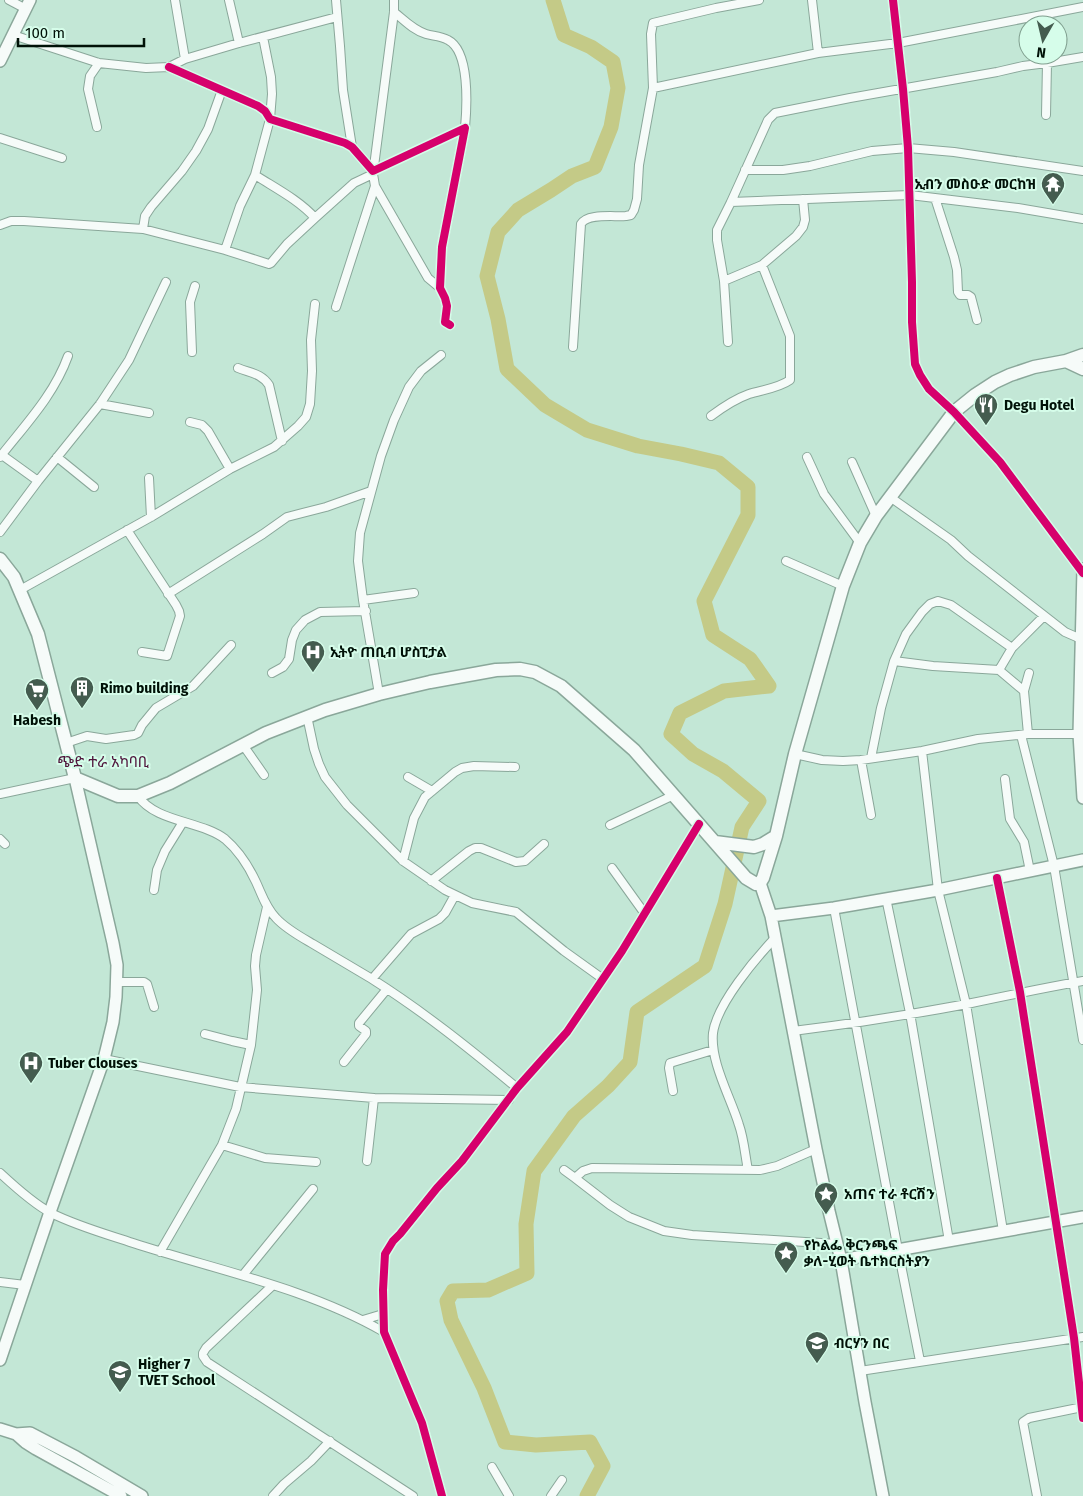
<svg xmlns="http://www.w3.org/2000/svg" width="1083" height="1496" font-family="'Fira Sans','Noto Sans Ethiopic',sans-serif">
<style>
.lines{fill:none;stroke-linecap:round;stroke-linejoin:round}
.river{stroke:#c4ca87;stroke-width:15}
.street-casing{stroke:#8aa79a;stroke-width:10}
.secondary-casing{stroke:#8aa79a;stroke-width:14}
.primary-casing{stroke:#8aa79a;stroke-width:15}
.street{stroke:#f6fbf9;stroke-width:8}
.secondary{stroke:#f6fbf9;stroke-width:11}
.primary{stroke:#f6fbf9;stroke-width:12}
.cycleway-casing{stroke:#d6fdea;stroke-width:11}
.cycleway{stroke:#d6006c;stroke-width:8}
.labels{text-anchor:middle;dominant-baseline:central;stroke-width:4;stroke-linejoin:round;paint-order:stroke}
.poi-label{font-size:14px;font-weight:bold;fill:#001107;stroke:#d6fdea;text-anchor:start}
.neighbourhood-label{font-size:15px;fill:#50153c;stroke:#d6fdea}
</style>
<rect width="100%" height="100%" fill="#c3e7d6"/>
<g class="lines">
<path class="river" d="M553 0 564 35 591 47 613 62 618 88 611 127 595 167 572 176 551 190 518 210 498 232 487 276 498 319 507 369 545 405 587 430 638 446 681 454 719 463 748 487V515L704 601 713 635 750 659 769 686 724 691 680 713 671 734 693 754 723 771 759 801 742 827 725 904 705 966 637 1012 630 1062 608 1086 574 1116 534 1171 526 1224 527 1273 488 1290 453 1291 447 1301 451 1320 484 1388 505 1442 536 1445 590 1442 603 1466 587 1496"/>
<g class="street-casing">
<path id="street" d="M9 0 26 9
M175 0 185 59
M229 0 239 43
M336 0 340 46 343 90 352 147
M812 0 818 53
M893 0 903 89 908 148 912 282V322L915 364 920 375 929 389 954 412 1000 462 1083 573
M394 12C404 20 413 30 426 34 433 36 441 36 448 40 470 51 467 106 465 128
M13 35 99 63 146 68 169 67 185 59 239 43 337 17
M169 67 258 106 265 111 270 119 345 143 352 147 373 171 465 128 442 247 440 288 445 298 447 306 445 322 450 325
M653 88 818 53 898 43 1083 7
M1046 115 1047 63
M97 127 88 89 90 76 99 63
M0 138 62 158
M745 170H783L810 166 872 151 908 148 954 152 1083 171
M255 175C275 188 299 200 315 218
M375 186 428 278 440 288
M935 198 954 257 957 270 958 292 960 295H968L971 297 977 320
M731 202 910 195 1018 208 1083 219
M0 225 11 221H24L143 229 225 250 269 264 271 263 287 244 315 218 354 183 373 174
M143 229 145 216 151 207 182 171 196 151 208 129 222 90
M225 250 240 206 255 175 270 119 272 94 271 77 263 37
M724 281 762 265 796 236 803 227 805 220 803 199
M336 307 375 186 373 174 394 12V0
M728 342 724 281 717 240V230L731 202 768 120 775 113 850 98 997 72 1023 66 1047 63 1083 57
M573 347 581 224C587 213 614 217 626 216L631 215 634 210 637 199 639 165 653 88 651 34 653 23 716 8 759 0
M192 352 190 302 195 286
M238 368C250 373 261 373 269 385L282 441
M100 404 149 413
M711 416C723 407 735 399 749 394 762 390 779 388 790 380V336L762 265
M190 422 202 425 208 431 230 469
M2 455 38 481
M0 457C25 425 54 395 68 356
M57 457 94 487
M807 457 824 494 860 543
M852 462 876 516
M149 478 151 517
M890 497 951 540 968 556 1065 632 1081 639
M127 530 176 605 179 611 180 616 167 656 142 652
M0 532 38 481 100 404 129 360 166 282
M786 561 843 586
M20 590 151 517 230 469 274 447 298 426 306 417 310 404 312 371 311 340 315 304
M168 594 263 534 287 517 326 507 371 491
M363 600 414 593
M1012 648 1044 616
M999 670 933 666 894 661 906 634 922 612 930 604 938 601 951 605 1012 648 999 670 1024 691 1028 734
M272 673 283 667 289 659 292 640 296 630 305 620 320 612 366 611
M1024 691 1029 673
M379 694 363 600 358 561 360 533 381 456 394 420 409 387 421 371 441 355
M307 716 314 749 319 764 325 777 347 805 403 861 445 890 472 903 516 912 564 951 603 979
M1021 735 1054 866 1083 1040
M66 743 87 736 106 739 134 735 138 733 142 725 156 708 193 686 231 645
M243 745 264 775
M922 751 938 890 966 1004 1003 1231
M795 754 822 760 843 761 861 760 922 751 978 739 1028 734H1079
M871 758 881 708 894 661
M861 760 871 815
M408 777 432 791
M1005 779 1010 819 1024 842 1030 871
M0 794 75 778
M138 796C155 822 202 821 225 839 238 850 249 867 256 882 262 895 266 908 276 918 286 929 301 937 313 944 333 956 352 967 372 979 424 1012 470 1049 517 1088
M610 825 674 795
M0 839 5 844
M403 861 414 818 425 797 455 772 462 768 474 766 515 767
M612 868 645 914
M997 878 1020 992 1074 1338 1083 1418
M431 881 469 851 475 848H481L516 862 525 861 544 844
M154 890 157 870 165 851 183 822
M886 898 910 1013 949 1241
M834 908 898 1250 920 1361
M372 979 411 934 439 919 445 913 455 895
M117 982H144L147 984 154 1007
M793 1031C851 1024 909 1015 967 1004 1005 996 1044 988 1083 981
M205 1034 232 1041 251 1045
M104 1059 240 1087 374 1098 509 1100
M344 1062 366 1034V1031L359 1026V1023L387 989
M673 1091 669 1068 670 1063 713 1050
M222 1145 265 1158 316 1162
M367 1161 374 1098
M564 1170 575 1178 583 1171 592 1168 760 1170 777 1166 816 1149
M748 1170C745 1155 744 1139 739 1125 731 1098 710 1062 713 1033 717 1004 755 959 775 938
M0 1173C14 1186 34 1204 51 1213 77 1226 106 1234 133 1243 216 1270 308 1288 384 1332
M575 1178 610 1205 629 1217 664 1231 692 1235 837 1244
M160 1252 222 1145 236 1109 251 1045 257 990 255 966 256 955 267 907
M243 1275 313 1189
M0 1282 25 1285
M273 1285 206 1348 203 1353V1356L207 1362 413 1496
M363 1320 383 1314
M860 1371 1083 1337
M492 1467 509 1496
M273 1496 284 1484 311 1461 330 1441
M442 1496 422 1423 384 1332 383 1290 385 1254 393 1241 400 1234 437 1188 462 1161 517 1088 567 1032 622 951 699 824
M551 1496 562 1480
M1037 1496 1023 1422 1029 1418 1083 1407"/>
</g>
<g class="secondary-casing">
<path id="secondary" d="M0 61 30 0
M1083 569 1079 734 1083 798
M760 883 771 916 816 1149 829 1211 841 1260 865 1402 883 1496
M771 916 834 908 938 890 1083 860
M841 1260 1083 1217
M0 1360 50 1212 104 1059 113 1022 116 997 117 965 113 943 75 778
M0 1429 16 1434 30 1433 76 1457 142 1496
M16 1434 25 1442 36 1449 121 1496"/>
</g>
<g class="primary-casing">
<path id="primary" d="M1066 361 1083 369
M0 559 14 577 38 634 75 778 118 796H138L170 783 266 733 325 710 379 694 430 682 496 670 520 669 535 672 561 686 634 750 746 878 756 884 760 883 763 878 776 836 795 754 843 586 860 543 876 516 954 412 975 395 995 382 1010 375 1034 367 1066 361 1083 355
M715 842 754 847 763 844 776 836"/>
</g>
<use href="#street" class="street"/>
<use href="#secondary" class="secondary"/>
<use href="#primary" class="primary"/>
<g class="cycleway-casing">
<path id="cycleway" d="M893 0 903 89 908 148 912 282V322L915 364 920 375 929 389 954 412 1000 462 1083 573
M169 67 258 106 265 111 270 119 345 143 352 147 373 171 465 128 442 247 440 288 445 298 447 306 445 322 450 325
M997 878 1020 992 1074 1338 1083 1418
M442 1496 422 1423 384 1332 383 1290 385 1254 393 1241 400 1234 437 1188 462 1161 517 1088 567 1032 622 951 699 824"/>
</g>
<use href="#cycleway" class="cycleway"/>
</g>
<defs>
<g id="temple-pin" transform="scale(1.25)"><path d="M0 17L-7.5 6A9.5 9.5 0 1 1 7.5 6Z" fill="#445c4f" stroke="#d6fdea"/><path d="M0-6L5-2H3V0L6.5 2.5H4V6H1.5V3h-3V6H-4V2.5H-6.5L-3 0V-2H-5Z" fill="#fff"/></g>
<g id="restaurant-pin" transform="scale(1.25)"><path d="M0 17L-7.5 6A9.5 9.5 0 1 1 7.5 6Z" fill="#445c4f" stroke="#d6fdea"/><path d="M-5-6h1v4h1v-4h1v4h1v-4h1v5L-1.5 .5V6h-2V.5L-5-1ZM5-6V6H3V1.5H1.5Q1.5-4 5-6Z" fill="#fff"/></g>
<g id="hospital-pin" transform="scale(1.25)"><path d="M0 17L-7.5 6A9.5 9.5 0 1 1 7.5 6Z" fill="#445c4f" stroke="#d6fdea"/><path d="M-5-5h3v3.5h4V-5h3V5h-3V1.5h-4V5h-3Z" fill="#fff"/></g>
<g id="building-pin" transform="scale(1.25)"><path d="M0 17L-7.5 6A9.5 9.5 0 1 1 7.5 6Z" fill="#445c4f" stroke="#d6fdea"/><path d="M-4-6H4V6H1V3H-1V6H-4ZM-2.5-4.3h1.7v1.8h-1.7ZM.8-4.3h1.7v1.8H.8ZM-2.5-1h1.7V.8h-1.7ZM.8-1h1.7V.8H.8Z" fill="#fff"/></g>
<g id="supermarket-pin" transform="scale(1.25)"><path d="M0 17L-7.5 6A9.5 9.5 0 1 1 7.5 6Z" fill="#445c4f" stroke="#d6fdea"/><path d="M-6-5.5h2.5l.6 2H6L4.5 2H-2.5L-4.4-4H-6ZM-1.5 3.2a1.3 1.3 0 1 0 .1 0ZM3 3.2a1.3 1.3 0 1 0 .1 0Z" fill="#fff"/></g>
<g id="sight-pin" transform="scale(1.25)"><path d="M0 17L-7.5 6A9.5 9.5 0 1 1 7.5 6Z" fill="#445c4f" stroke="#d6fdea"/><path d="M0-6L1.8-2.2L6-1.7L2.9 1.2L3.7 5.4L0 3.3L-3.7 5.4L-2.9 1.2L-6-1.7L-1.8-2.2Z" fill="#fff"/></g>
<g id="school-pin" transform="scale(1.25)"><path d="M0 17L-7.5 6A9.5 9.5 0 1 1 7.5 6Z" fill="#445c4f" stroke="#d6fdea"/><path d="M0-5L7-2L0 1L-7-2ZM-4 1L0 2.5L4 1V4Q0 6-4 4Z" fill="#fff"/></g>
</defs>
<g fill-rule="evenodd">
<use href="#temple-pin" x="1053" y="184"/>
<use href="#restaurant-pin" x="986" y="405"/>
<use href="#hospital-pin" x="313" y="652"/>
<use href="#building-pin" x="82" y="688"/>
<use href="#supermarket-pin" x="37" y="690"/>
<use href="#hospital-pin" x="31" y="1063"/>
<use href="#sight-pin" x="826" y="1194"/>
<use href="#sight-pin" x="786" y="1253"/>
<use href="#school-pin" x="817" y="1343"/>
<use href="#school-pin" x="120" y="1372"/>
</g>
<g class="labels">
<g class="poi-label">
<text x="1036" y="184" text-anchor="end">ኢብን መስዑድ መርከዝ</text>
<text x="1004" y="405">Degu Hotel</text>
<text x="330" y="652">ኢትዮ ጠቢብ ሆስፒታል</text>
<text x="100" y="688">Rimo building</text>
<text x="37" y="720" text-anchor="middle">Habesh</text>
<text x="48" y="1063">Tuber Clouses</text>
<text x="844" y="1194">አጠና ተራ ቶርሽን</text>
<text x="804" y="1245">የኮልፌ ቅርንጫፍ<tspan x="804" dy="16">ቃለ-ሂወት ቤተክርስትያን</tspan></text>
<text x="834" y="1343">ብርሃን በር</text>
<text x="138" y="1364">Higher 7<tspan x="138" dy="16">TVET School</tspan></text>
</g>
<g class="neighbourhood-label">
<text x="103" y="762">ጭድ ተራ አካባቢ</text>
</g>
</g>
<g transform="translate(1043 40) rotate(188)"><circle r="24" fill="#d6fdea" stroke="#809f8f"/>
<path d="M0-4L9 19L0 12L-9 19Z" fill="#445c4f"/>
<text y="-8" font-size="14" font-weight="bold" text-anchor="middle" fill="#001107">N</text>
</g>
<path d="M18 38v8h126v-8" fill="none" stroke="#001107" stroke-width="2.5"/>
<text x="25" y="38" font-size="15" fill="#001107" stroke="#d6fdea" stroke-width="4" paint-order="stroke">100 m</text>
</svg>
